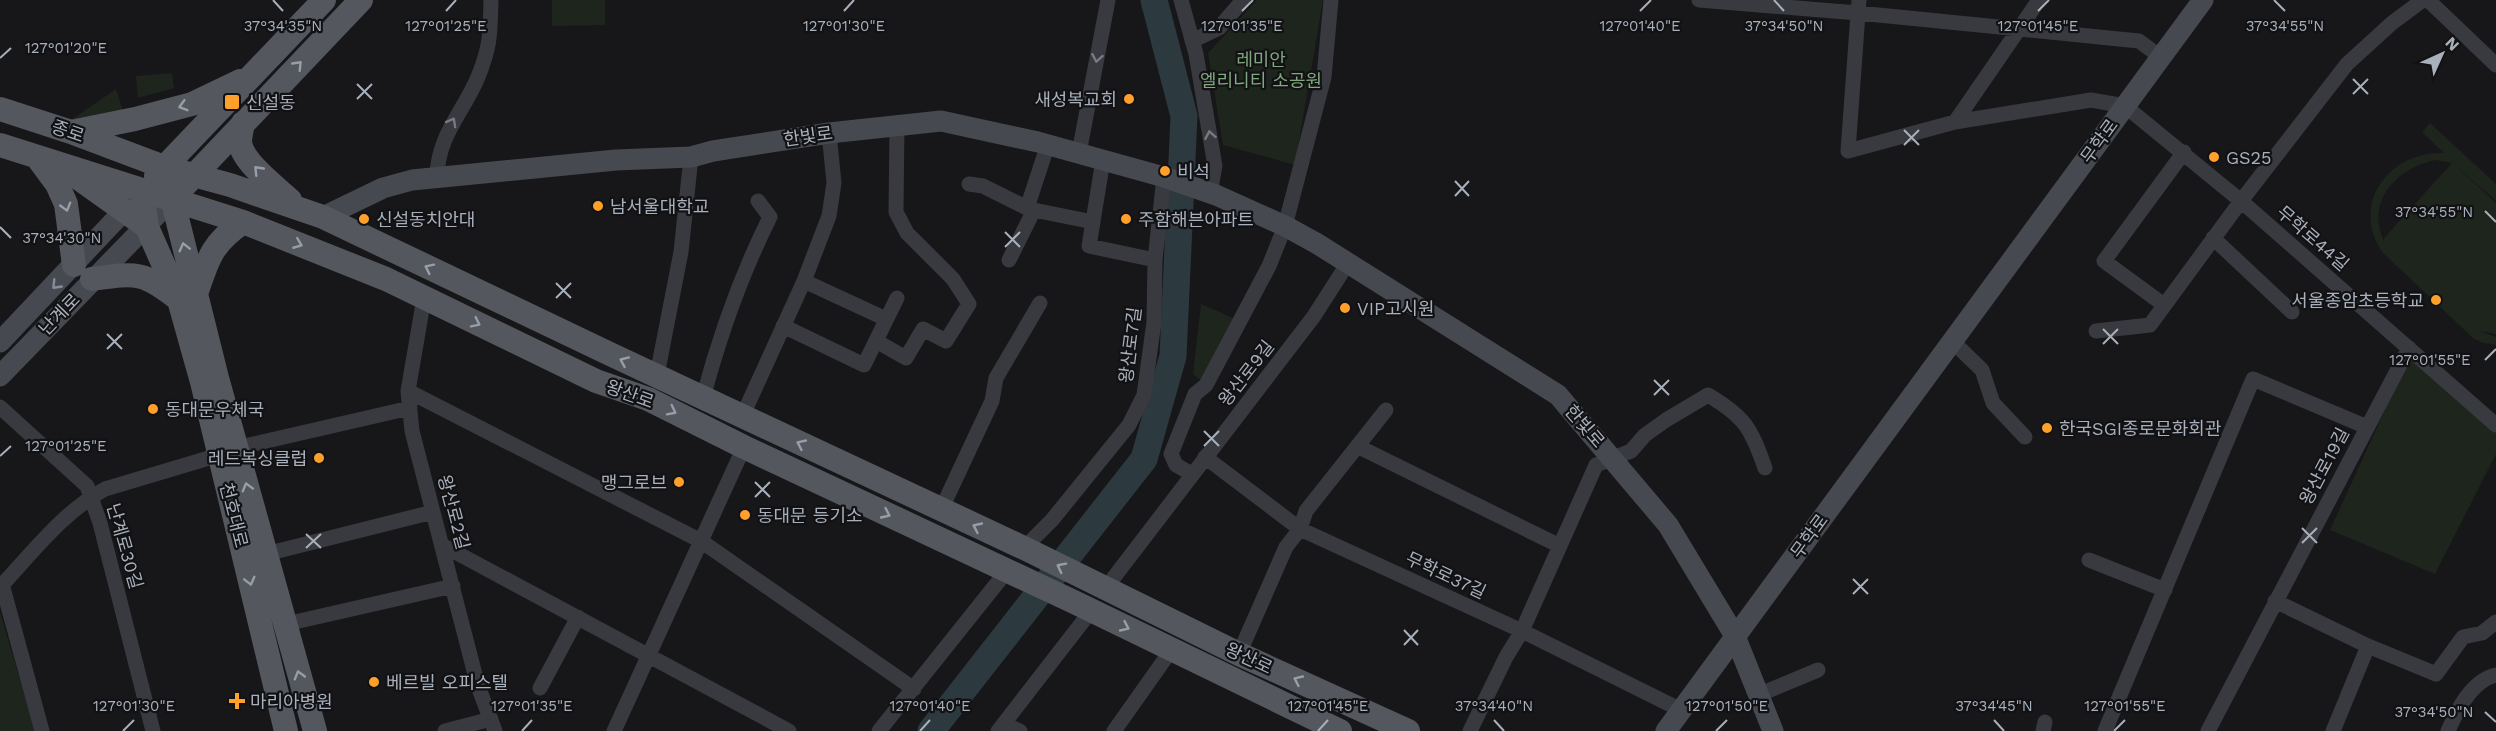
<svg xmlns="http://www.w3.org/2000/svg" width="2496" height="731" font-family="'Work Sans','Noto Sans KR',sans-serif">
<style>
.green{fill:#1d251d;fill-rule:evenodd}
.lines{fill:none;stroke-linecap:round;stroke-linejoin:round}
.river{stroke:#2c393f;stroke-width:27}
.street{stroke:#383a3f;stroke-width:15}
.secondary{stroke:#46494f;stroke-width:21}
.primary{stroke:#54575e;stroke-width:24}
.oneway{stroke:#767b83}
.oneway2{stroke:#979ea8}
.oneway3{stroke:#868c95}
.ticks{fill:none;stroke:#a8b0bb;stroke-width:2}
.poi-dot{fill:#ffa02a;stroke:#121215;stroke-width:2}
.labels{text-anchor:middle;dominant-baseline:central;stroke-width:4.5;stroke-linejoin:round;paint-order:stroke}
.park-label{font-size:18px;fill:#80a77e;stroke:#121215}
.poi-label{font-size:18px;fill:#a8b0bb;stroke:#121215;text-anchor:start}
.street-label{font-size:18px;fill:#a8b0bb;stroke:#121215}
.ticks-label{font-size:15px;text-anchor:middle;fill:#a8b0bb;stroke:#121215;stroke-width:4.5;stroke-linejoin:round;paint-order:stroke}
</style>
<rect width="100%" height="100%" fill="#17171a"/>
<path class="green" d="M552 0H605V25L552 26Z
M1257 0H1323L1295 165 1223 145 1208 53Z
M172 73 174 88 138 98 136 76Z
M116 89 123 112 71 120Z
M2430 123 2496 184V201L2454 164 2496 203V334L2479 331 2496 337V345L2484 343 2474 339 2383 253C2349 205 2389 150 2444 153L2422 132ZM2435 160 2452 163 2384 238V241C2365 202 2397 168 2435 160Z
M1201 304 1240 321 1206 385 1193 374Z
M2412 359 2496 433V454L2435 574 2330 530 2386 408Z
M0 612 35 731H0Z"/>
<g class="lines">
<path class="river" d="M931 731 1144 459 1173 356 1184 116 1154 0"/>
<path class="street" d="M1181 0 1196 54 1215 166 1210 193
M1699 0 1858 13 2139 41 2162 58
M1859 0 1848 151 1955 122 2091 100 2125 106 2241 201 2496 425
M2428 0 2496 65
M1192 41 1219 28 1243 0
M1955 122 2039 0
M1079 153 1108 0
M1103 160 1089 246 1155 260
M437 178C437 136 463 113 478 77 491 45 490 33 491 0
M969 184 983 186 1029 209 1093 222
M2213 238 2292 312
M1009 260 1031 216 1028 205 1048 144
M804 281 886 319
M424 298 408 391 412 431 478 686 495 731
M2164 305 2104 261 2184 152
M783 326 864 365 897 298
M2096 331 2150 325 2241 201 2347 64 2392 23 2423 0
M876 341 906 358 923 329 946 341 969 304 953 279 907 233 896 212 897 126
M1952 341 1982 370 1993 403 2025 437
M657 375 681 252 691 157
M408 391 701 541 914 689
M703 398C720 334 740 277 770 217L758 201
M0 407 87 486 100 523 153 731
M742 417 804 281 829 216 834 183 829 133
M1357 446 1560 546
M236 448 410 408
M1205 457 1300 529 1522 631 1681 710
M1192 474 1176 465 1171 454 1195 394 1206 385 1269 266 1285 226 1324 77 1331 0
M941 510 992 401 996 378 1040 303
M442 545 789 731
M1024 548 1052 520 1129 425 1144 395 1154 322 1155 260 1164 177
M266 554 433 512
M2089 560 2165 590
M2 584 42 731
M0 587C33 552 63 512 105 489L219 455
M1105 589 1314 316 1348 263
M2275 601 2368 646 2436 674 2463 637 2482 633 2496 622
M286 624 453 586
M1239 654 1286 547 1300 529 1306 511 1386 410
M540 688 578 617
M1758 695 1818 670
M1004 724 1020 731
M445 731 491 719
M614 731 744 447
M879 731 1006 572
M998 731 1091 611
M1114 731 1172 649
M1470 731 1506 657 1522 631 1596 465 1631 451 1645 435 1666 420 1708 395C1745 417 1751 428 1765 468
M2043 731 2045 722
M2105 731 2253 379 2367 427
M2208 731 2409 348
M2333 731 2368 646
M2448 731C2457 710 2472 680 2496 675"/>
<path class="secondary" d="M323 217 383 188 412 180 616 160 691 157 713 151 829 133 941 121 1038 142 1164 177 1216 195 1285 226 1316 243 1558 395 1668 525 1735 636 1773 731
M0 342 135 199
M0 376 172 199
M1666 731 2203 0"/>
<path class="primary" d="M0 109 71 132 164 167 230 185 323 217 610 354 1024 548 1239 654 1408 731
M243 123C242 129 240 136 240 142 242 162 276 187 290 200
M71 132 135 119 192 104 240 81
M0 145 243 222 386 279 596 381 648 399 744 447 1072 601 1340 731
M37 157 57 184 66 204 74 265
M74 175 147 227
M156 176 324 0
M185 185 361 0
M169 186 217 378 315 731
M142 191 147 227 179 300 202 382 286 731
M92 279C136 273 143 271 178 299
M196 294C208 259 211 244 243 222"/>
</g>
<defs><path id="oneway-chevron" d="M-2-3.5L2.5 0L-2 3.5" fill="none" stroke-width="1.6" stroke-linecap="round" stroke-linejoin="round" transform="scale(1.5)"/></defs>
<g class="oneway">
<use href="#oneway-chevron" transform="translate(1097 58) rotate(100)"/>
<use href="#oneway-chevron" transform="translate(452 122) rotate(-61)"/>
<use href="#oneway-chevron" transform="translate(1210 135) rotate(-100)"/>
</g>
<g class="oneway2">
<use href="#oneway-chevron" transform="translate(298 65) rotate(-46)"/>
<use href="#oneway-chevron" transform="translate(183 106) rotate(164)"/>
<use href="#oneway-chevron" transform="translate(258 170) rotate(-134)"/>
<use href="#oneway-chevron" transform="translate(66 207) rotate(74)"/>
<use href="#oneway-chevron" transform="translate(298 244) rotate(22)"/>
<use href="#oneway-chevron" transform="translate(184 247) rotate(-104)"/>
<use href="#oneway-chevron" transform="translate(429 268) rotate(-154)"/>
<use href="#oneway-chevron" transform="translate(476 323) rotate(26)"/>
<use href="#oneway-chevron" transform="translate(624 361) rotate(-156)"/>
<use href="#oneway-chevron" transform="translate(672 411) rotate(27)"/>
<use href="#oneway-chevron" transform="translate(801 444) rotate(-155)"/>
<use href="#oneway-chevron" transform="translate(247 487) rotate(-106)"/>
<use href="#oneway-chevron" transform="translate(886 514) rotate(25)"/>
<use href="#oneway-chevron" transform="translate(977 527) rotate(-155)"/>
<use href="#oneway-chevron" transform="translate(1061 567) rotate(-153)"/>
<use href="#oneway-chevron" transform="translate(250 581) rotate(76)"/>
<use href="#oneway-chevron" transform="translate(1125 627) rotate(25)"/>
<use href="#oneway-chevron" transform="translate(299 675) rotate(-106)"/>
<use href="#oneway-chevron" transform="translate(1298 680) rotate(-155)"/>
</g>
<use class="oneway3" href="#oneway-chevron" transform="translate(56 285) rotate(134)"/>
<path class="ticks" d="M273 0 283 11M1774 0 1784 11M2274 0 2285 11M446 11 456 0M844 11 854 0M1242 11 1253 0M1640 11 1651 0M2038 11 2049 0M0 58 11 48M2353 79 2368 94M357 84 372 99M2353 94 2368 79M357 99 372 84M1904 130 1919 145M1904 145 1919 130M1455 181 1469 196M1455 196 1469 181M2485 211 2496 222M0 227 11 238M1005 232 1020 247M1005 247 1020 232M556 283 571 298M556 298 571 283M2103 329 2118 344M107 334 122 349M2103 344 2118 329M107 349 122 334M2485 360 2496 349M1654 380 1669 395M1654 395 1669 380M1204 431 1219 446M1204 446 1219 431M0 456 11 446M755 482 770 497M755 497 770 482M2302 528 2317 543M306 534 321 548M2302 543 2317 528M306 548 321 534M1853 579 1868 594M1853 594 1868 579M1404 630 1418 645M1404 645 1418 630M2485 712 2496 722M1494 720 1504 731M1994 720 2004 731M123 731 134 720M522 731 532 720M920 731 930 720M1318 731 1328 720M1716 731 1727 720M2114 731 2125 720"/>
<g class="poi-dot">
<circle cx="1129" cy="99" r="6"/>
<rect x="224" y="94" width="16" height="16" rx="3"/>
<circle cx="2214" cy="157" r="6"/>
<circle cx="1165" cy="171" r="6"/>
<circle cx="598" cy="206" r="6"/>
<circle cx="364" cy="219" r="6"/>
<circle cx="1126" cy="219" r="6"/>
<circle cx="2436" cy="300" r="6"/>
<circle cx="1345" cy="308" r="6"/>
<circle cx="153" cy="409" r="6"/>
<circle cx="2047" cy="428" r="6"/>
<circle cx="319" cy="458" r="6"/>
<circle cx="679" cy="482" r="6"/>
<circle cx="745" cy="515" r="6"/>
<circle cx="374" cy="682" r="6"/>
<path d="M234 692h6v6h6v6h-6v6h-6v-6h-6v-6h6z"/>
</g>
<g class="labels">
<g class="park-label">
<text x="1261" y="59">레미안<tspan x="1261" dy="21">엘리니티 소공원</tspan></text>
</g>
<g class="poi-label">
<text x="1117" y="99" text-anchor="end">새성복교회</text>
<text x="246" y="102">신설동</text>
<text x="2226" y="157">GS25</text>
<text x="1177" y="171">비석</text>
<text x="610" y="206">남서울대학교</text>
<text x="376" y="219">신설동치안대</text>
<text x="1138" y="219">주함해븐아파트</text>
<text x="2424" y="300" text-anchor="end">서울종암초등학교</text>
<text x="1357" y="308">VIP고시원</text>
<text x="165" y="409">동대문우체국</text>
<text x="2059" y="428">한국SGI종로문화회관</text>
<text x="307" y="458" text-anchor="end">레드복싱클럽</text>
<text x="667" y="482" text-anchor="end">맹그로브</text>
<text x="757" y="515">동대문 등기소</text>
<text x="386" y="682">베르빌 오피스텔</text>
<text x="250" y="701">마리아병원</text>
</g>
<g class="street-label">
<text transform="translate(68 131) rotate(19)">종로</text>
<text transform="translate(808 136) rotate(-8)">한빛로</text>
<text transform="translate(2099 141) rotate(-54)">무학로</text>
<text transform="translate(2313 238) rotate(41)">무학로44길</text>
<text transform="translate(59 314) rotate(-46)">난계로</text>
<text transform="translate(1130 345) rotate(-83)">왕산로7길</text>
<text transform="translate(1246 373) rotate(-52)">왕산로9길</text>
<text transform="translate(630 394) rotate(20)">왕산로</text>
<text transform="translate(1585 426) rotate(49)">한빛로</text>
<text transform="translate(2324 466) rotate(-62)">왕산로19길</text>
<text transform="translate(454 512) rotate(75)">왕산로2길</text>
<text transform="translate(234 515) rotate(76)">천호대로</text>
<text transform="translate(1809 536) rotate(-54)">무학로</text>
<text transform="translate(125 546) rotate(74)">난계로30길</text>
<text transform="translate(1446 575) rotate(25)">무학로37길</text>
<text transform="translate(1249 658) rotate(25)">왕산로</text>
</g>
</g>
<g class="ticks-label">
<text x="283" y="31">37°34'35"N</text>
<text x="446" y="31">127°01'25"E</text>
<text x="844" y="31">127°01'30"E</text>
<text x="1242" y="31">127°01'35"E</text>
<text x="1640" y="31">127°01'40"E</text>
<text x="1784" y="31">37°34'50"N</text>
<text x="2038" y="31">127°01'45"E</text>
<text x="2285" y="31">37°34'55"N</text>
<text x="66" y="53">127°01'20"E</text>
<text x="2434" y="217">37°34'55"N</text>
<text x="62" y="243">37°34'30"N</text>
<text x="2430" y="365">127°01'55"E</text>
<text x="66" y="451">127°01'25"E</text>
<text x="134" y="711">127°01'30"E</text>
<text x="532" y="711">127°01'35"E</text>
<text x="930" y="711">127°01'40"E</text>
<text x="1328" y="711">127°01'45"E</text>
<text x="1494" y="711">37°34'40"N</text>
<text x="1727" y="711">127°01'50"E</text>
<text x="1994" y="711">37°34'45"N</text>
<text x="2125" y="711">127°01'55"E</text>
<text x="2434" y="717">37°34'50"N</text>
</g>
<g transform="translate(2442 54) rotate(45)" stroke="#121215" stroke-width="4.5" paint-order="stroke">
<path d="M0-4.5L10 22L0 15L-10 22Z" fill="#a8b0bb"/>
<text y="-9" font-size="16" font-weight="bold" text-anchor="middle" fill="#a8b0bb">N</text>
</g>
</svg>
